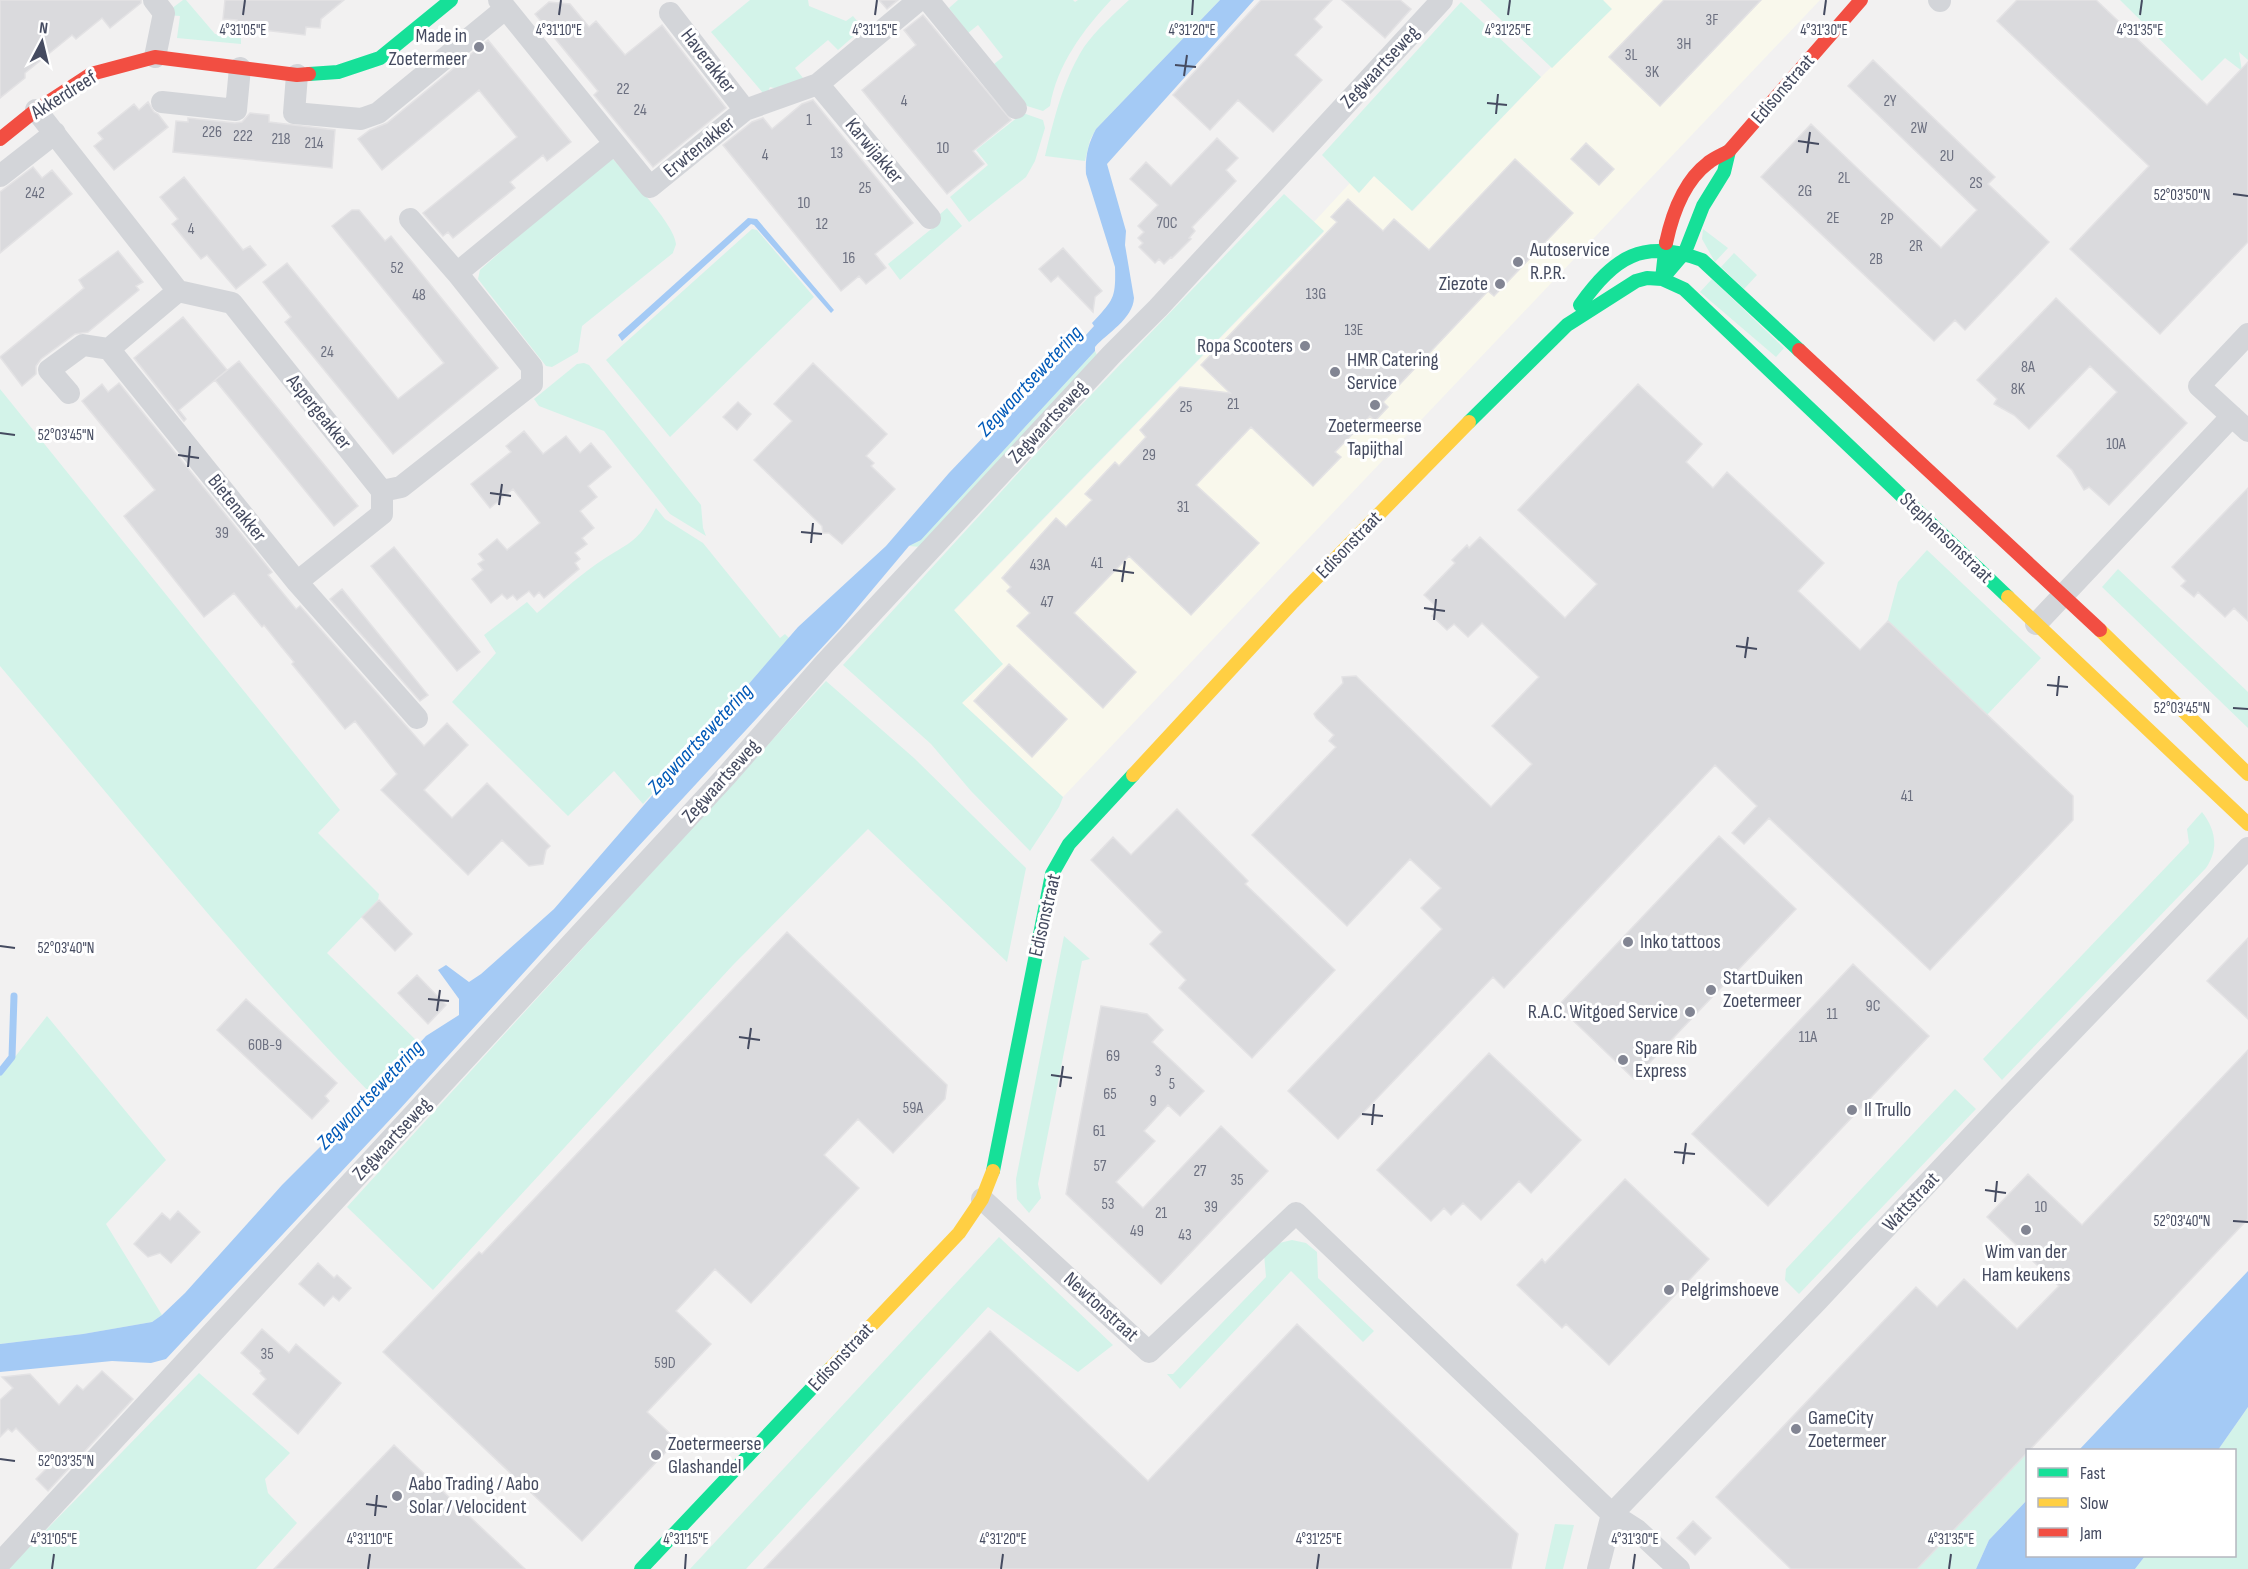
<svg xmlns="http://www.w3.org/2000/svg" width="2248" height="1569" font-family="'Sofia Sans Condensed',sans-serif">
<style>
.commercial{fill:#f9f8ec}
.green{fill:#d3f3e9}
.water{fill:#a4caf5}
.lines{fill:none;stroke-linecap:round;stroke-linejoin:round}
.stream{stroke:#a4caf5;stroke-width:7}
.building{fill:#dadadd;stroke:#e3e2e4;stroke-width:1.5}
.street{stroke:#d3d5d9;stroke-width:22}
.fast{stroke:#16e098;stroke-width:14}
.slow{stroke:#ffcf43;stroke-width:14}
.jam{stroke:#f24e42;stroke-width:14}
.ticks{fill:none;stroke:#454b60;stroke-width:2}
.poi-dot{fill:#828593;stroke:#fff;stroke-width:2}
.labels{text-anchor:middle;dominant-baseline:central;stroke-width:6;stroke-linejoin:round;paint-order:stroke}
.number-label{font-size:16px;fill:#6c7080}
.poi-label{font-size:20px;fill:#454b60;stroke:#fff;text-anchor:start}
.street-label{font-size:20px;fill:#454b60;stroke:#fff}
.water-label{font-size:21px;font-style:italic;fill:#0059b8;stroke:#fff}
.ticks-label{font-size:15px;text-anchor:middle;fill:#454b60;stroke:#fff;stroke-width:6;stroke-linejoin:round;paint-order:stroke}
</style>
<rect width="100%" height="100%" fill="#f2f1f1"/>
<path class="commercial" d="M1603 0H1820L1063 797 961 702 954 611 1324 232 1314 222 1350 183 1359 193 1374 176 1413 211 1541 77 1611 9Z"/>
<path class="green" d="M183 0H186L215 34 241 38V44L177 38 180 16 167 15V12Z
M750 0H808L809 6 846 21 853 16 863 28 838 50 828 40 795 68 803 78 786 91 770 87 767 93H763L711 32Z
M958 0H1073L1075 2 1078 0H1111C1083 30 1057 65 1050 106L1043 111 1027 106 994 64 1003 57 978 25 968 33 949 8Z
M1129 0H1220L1096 129 1090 140 1085 161 1045 156C1054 119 1063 80 1084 47 1096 30 1114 14 1129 0Z
M1480 0H1603L1612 9 1552 68Z
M2120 0H2248V60L2239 52 2242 71 2225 58 2202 81Z
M1461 2 1541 77 1412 211 1374 176 1359 193 1322 155Z
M1023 113 1043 120 1045 128 1035 161 1026 177 969 222 950 197 988 165 976 150Z
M612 158C626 174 675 224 676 244 676 245 673 252 673 253L582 326 578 352 552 367 546 366 478 279 480 270 566 194Z
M1284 194 1324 231 954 610 1003 664 962 703 1063 797 1059 807 1030 851 971 791 931 744 843 665 1063 424Z
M947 208 962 226 900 280 888 264 935 226 932 221Z
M752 229 757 230 814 297 670 437 606 360Z
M1703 229 1728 248 1715 262 1702 239Z
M1734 253 1757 275 1744 289 1721 267Z
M1712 279 1784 348 1776 357 1700 292Z
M1095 351 1098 357 921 547 909 546 921 540Z
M584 363 589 365 701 505 703 528 706 536 670 514 604 431 539 406 534 399 577 364Z
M0 389 340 810 318 833 379 894 378 900 327 953 419 1043 372 1095C240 959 122 810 0 666Z
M656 508 665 519 703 543 780 638 785 634 789 638 643 804 614 771 568 816 452 702 496 653 484 635 527 602 537 613C556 597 575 579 595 565 626 543 638 545 656 508Z
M1927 550 2041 658 1986 716 1887 623 1898 582Z
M2118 569 2248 692V728L2102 587Z
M826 681 914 758 1026 868 1007 962 868 829 733 965 433 1290 347 1207Z
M2202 812C2216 830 2219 849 2206 868L2002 1080 1983 1059 2189 843 2187 829Z
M1064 936 1090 959 1082 961 1038 1184 1041 1198 1029 1213 1017 1199 1016 1179Z
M47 1016 166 1160 106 1224 162 1315 152 1322 83 1334 0 1344V1076Z
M1955 1089 1976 1109 1799 1294 1785 1280 1786 1269Z
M999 1237 1113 1345 1078 1372 988 1307 746 1569H690Z
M1292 1240 1306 1243 1317 1252 1318 1278 1374 1331 1363 1342 1291 1271 1180 1389 1167 1374H1173L1266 1277 1264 1254 1275 1244Z
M199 1373 290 1453 265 1479 268 1493 297 1523 256 1569H8Z
M2248 1407V1569H2135L2145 1556H2234V1450H2218Z
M2025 1454 2027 1456V1500L1989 1540 1976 1569H1916Z
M1555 1524 1574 1525 1563 1569H1545Z"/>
<path class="water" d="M1220 0H1254L1107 164 1126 231 1125 245 1134 298C1133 319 1107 333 1095 347V351L921 540 909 546 841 627 636 849 399 1110 166 1359 151 1363 112 1361 0 1372V1344L83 1334 152 1322 162 1315 185 1293 282 1185 372 1095 426 1036 459 1015V999L438 970 446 965 469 982 481 974 554 909 798 627 886 546 949 473 1014 405 1043 369 1082 335 1085 336 1094 326 1092 323C1113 300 1116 299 1115 267L1086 174C1085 157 1088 144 1096 129Z
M748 218 757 219 834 310 831 313 754 225 751 224 622 341 618 335Z
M2248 1271V1407L2218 1450H2079Z
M2027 1500 2028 1556H2145L2135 1569H1976L1989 1540Z"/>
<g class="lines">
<path class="stream" d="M0 1072 12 1057 14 996"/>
</g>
<path class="building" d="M0 0H141V3L110 28 102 18 76 39 72 35 25 73V78L0 98Z
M225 0H344L321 19 320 28 306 27 305 35 237 27V20L223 19Z
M879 0H898L887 9Z
M1261 0H1332L1314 19 1322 27 1295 55 1322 80 1273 132 1238 100 1210 130 1173 95Z
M1342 0H1400L1411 9 1385 38Z
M1664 0H1761L1660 106 1609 57Z
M2017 0H2096L2207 105 2248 62V242L2160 334 2070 249 2149 166 1997 21Z
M549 2 570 4 589 27 596 21 625 55 662 25 726 108 653 167 594 95 598 91 535 14Z
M923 15 1011 120 973 151 984 164 947 194 862 90 916 45 904 30Z
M488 40 571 142 547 161 543 155 510 182 515 188 453 238 448 232 443 236 423 213 517 137 479 90 382 170 358 139 370 130 387 123Z
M1873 60 1995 177 1988 184 2049 242 1965 330 1955 320 1934 341 1761 177 1811 124 1941 248 1977 210 1848 86Z
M813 100 913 223 875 254 886 268 866 284 859 276 841 291 723 145 752 122 763 118 772 129 802 104Z
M148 102 154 112 158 114 168 127 114 170 94 146 103 139 98 133 134 104 139 110Z
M250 113 269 115V122L335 130 332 168 173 152 176 121 188 122V118L235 123 242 122Z
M1217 138 1238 158 1226 170 1236 181 1192 227 1195 231 1189 238 1191 239 1172 258 1171 257 1164 264 1159 259 1155 263 1139 247 1143 243 1138 238 1144 232 1138 226 1158 205 1130 179 1146 162 1171 186Z
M1586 143 1614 169 1599 185 1571 159Z
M1515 159 1573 213 1494 296 1488 291 1383 402 1388 407 1375 421 1370 416 1335 452 1341 457 1313 486 1251 427 1196 485 1259 543 1191 615 1129 556 1074 613 1136 672 1103 708 1017 626 1030 613 1007 591 1011 587 1002 578 1056 518 1066 527 1092 500 1085 494 1115 462 1119 466 1146 437 1140 430 1180 387 1230 393 1201 365 1337 222 1331 217 1348 199 1383 231 1394 219 1429 250Z
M33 167 42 178 52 170 72 194 0 253V192Z
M184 177 243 250 250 246 266 265 236 289 207 255 201 259 172 224 178 219 160 197Z
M352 210H359L385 241 391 236 498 368 393 454 285 322 291 317 263 282 287 263 398 399 444 363 332 226Z
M1063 248 1102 291 1095 297 1093 312 1058 276 1051 282 1039 269Z
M118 251 143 282 136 286 139 290 88 332 75 334 41 359 36 366V374L22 386 0 357 84 288 79 280Z
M2056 298 2187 423 2109 505 2089 487 2084 490 2072 470 2057 456 2117 392 2090 366 2029 429 2014 415 1994 404 1997 399 1977 380Z
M183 317 227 370 179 410 186 419 184 421 134 358Z
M239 361 358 506 334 526 215 380Z
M813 363 887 434 866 456 874 463 871 466 895 489 842 544 829 533H823L822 526 754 460 792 421 774 404Z
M119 383 272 572 268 575 296 609 300 606 424 746 447 723 468 745 424 790 452 818 487 783 550 846 546 850 543 864 529 866 502 840 468 875 381 790 397 774 355 721 345 729 292 664 294 662 280 645 264 625 262 627 234 593 204 617 124 516 155 490 82 401 102 384 108 392Z
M1638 384 1702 444 1686 462 1713 488 1727 472 1824 563 1798 591 1860 650 1888 621 2073 796V820L1930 970 1769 818 1744 844 1732 833 1757 806 1715 765 1504 988 1493 977 1338 1139 1288 1091 1442 929 1421 908 1441 888 1410 859 1347 926 1252 835 1336 747 1329 741 1334 735 1316 718 1314 714 1343 683 1342 677 1356 676 1491 807 1532 764 1492 726 1539 677 1482 623 1468 637 1454 624 1447 630 1432 616 1439 609 1424 595 1455 563 1452 560 1467 545 1469 548 1480 537 1565 618 1597 584 1518 510Z
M738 402 751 414 737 430 723 417Z
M524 431 543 454 566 436 580 453 591 443 611 467 588 486 597 497 580 511 594 528 582 538 587 544 575 553 580 559 575 563 579 569 544 598 539 592 534 597 529 591 517 600 513 595 507 599 502 594 491 603 472 579 483 570 478 564 484 560 479 554 497 539 507 550 540 523 513 489 490 508 471 484 511 452 506 446Z
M2248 488V621L2234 608 2225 617 2198 592 2194 597 2181 586 2186 581 2172 567Z
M394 547 480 652 457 671 371 566Z
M342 589 428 695 420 701 330 599Z
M1009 664 1067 719 1032 757 974 701Z
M1177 809 1248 881 1245 884 1335 970 1252 1058 1179 988 1186 980 1150 944 1162 932 1091 860 1113 837 1131 855Z
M1719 836 1796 909 1634 1079 1558 1006Z
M379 900 412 934 395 951 362 917Z
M787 932 947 1085 945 1099 893 1153 858 1119 824 1155 859 1188 751 1303 715 1269 676 1311 711 1344 647 1412 677 1440 582 1541 383 1352 479 1252 482 1254Z
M2248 938V1019L2207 981Z
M1853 964 1929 1036 1768 1206 1692 1134Z
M417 975 446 1005 428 1024 398 993Z
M246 999 337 1083 325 1096 329 1101 312 1119 217 1030Z
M1101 1006 1147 1014 1163 1030 1152 1042 1204 1091 1180 1116 1168 1105 1144 1131 1155 1141 1116 1182 1143 1208 1221 1126 1268 1171 1161 1284 1066 1194Z
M2248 1050V1219L1917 1569H1791L1716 1497 1916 1287 1937 1307 1964 1279 2017 1329 2059 1286 1987 1217 2028 1174 2082 1225Z
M1489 1053 1581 1140 1531 1193 1519 1181 1481 1220 1463 1203 1451 1215 1444 1208 1431 1221 1377 1170Z
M1625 1179 1709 1259 1609 1365 1566 1324 1562 1328 1517 1285 1542 1259 1545 1263Z
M178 1211 200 1232 171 1263 160 1253 148 1257 134 1244 162 1213 170 1220Z
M318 1263 334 1278 337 1275 351 1288 339 1301 333 1296 324 1306 299 1284Z
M1297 1324 1518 1534 1511 1569H764L990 1331 1148 1481Z
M262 1329 289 1353 296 1344 341 1383 298 1434 253 1394 266 1379 260 1373 261 1371 241 1353Z
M102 1371 133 1399 48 1491 36 1479 51 1464 16 1428 12 1432 8 1429 0 1437V1400L13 1388 2 1377 30 1374 59 1405 77 1385 83 1390Z
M394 1445 415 1465 525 1569H274Z
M1693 1521 1711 1538 1695 1555 1677 1538Z"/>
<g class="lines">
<path class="street" d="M154 0 164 13 155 57
M499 0 650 187 745 110 818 84 919 0
M928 0 1016 108
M1939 0 1940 1
M670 13 745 110
M297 75 294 113 361 119 378 113 505 9
M818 84 930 218
M162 102 236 110 240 68
M36 110 178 291 232 303 382 491 401 487 532 384V367L457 273 614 144
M0 176 55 133
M410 219 457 273
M2248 334 2199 386 2248 431
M109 349 178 291
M69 393 49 370 83 345 109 349 297 582 417 718
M297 582 382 514V491
M2036 624 2232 416
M982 1199 1149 1352 1296 1213 1612 1514 1637 1530 1679 1569
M0 1563 727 775 825 663 1112 354 1158 308 1442 0
M1598 1569 1612 1514 1816 1302 2004 1102 2248 848"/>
<path class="fast" d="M309 74 338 72 380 58 451 0
M1666 243 1662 279 1684 289 2008 597
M1580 305C1615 257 1642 238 1702 260L1799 350
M1469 422 1567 325 1636 281 1647 278 1662 279 1685 252 1703 206 1724 172 1729 151
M993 1171 1052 874 1069 844 1133 775
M641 1569 830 1369"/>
<path class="slow" d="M2008 597 2248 824
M2100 630 2248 774
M1133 775 1293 602 1469 422
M830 1369 959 1233 982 1199 993 1171"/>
<path class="jam" d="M0 139 36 110 91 74 155 57 297 75 309 74
M1666 243C1672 215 1684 181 1708 163 1714 158 1722 155 1729 151L1861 0
M1799 350 2100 630"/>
</g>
<path class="ticks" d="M243 15 245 0M559 15 561 0M875 15 877 0M1192 15 1193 0M1508 15 1510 0M1824 15 1826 0M2140 15 2142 0M1175 65 1196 67M1184 76 1187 55M1487 103 1507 105M1496 114 1498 94M1798 141 1819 144M1807 153 1810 132M2233 194 2248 196M0 433 15 435M178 455 199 458M188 467 190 446M490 493 511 496M499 505 502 484M801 532 822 534M811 543 813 523M1113 570 1134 573M1122 582 1125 561M1424 608 1445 611M1434 620 1436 599M1736 646 1757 649M1745 658 1748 637M2047 685 2068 687M2057 696 2059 676M2233 708 2248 709M0 946 15 948M428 999 449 1001M437 1011 440 990M739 1037 760 1040M748 1049 751 1028M1051 1075 1072 1078M1060 1087 1063 1066M1362 1114 1383 1116M1372 1125 1374 1104M1674 1152 1695 1154M1683 1164 1686 1143M1985 1190 2006 1193M1995 1202 1997 1181M2233 1221 2248 1222M0 1459 15 1461M366 1504 387 1507M375 1516 377 1495M52 1569 54 1554M368 1569 370 1554M685 1569 686 1554M1001 1569 1003 1554M1317 1569 1319 1554M1633 1569 1635 1554M1949 1569 1951 1554"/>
<g class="poi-dot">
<circle cx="479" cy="47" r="6"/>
<circle cx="1518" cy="262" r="6"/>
<circle cx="1500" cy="284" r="6"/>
<circle cx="1305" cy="346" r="6"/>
<circle cx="1335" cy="372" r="6"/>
<circle cx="1375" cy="405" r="6"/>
<circle cx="1628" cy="942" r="6"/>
<circle cx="1711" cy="990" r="6"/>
<circle cx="1690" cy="1012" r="6"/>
<circle cx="1623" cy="1060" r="6"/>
<circle cx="1852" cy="1110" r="6"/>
<circle cx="2026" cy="1230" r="6"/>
<circle cx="1669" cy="1290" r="6"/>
<circle cx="1796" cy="1429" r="6"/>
<circle cx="656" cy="1455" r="6"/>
<circle cx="397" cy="1496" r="6"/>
</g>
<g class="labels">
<g class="number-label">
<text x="1712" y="20">3F</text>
<text x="1684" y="44">3H</text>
<text x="1631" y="55">3L</text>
<text x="1652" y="72">3K</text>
<text x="623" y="89">22</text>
<text x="904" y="101">4</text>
<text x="1890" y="101">2Y</text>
<text x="640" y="110">24</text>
<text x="809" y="120">1</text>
<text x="1919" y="128">2W</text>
<text x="212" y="132">226</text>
<text x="243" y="136">222</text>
<text x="281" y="139">218</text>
<text x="314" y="143">214</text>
<text x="943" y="148">10</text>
<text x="837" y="153">13</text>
<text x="765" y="155">4</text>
<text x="1947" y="156">2U</text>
<text x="1844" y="178">2L</text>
<text x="1976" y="183">2S</text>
<text x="865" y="188">25</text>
<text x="1805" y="191">2G</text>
<text x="35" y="193">242</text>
<text x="804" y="203">10</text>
<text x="1833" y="218">2E</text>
<text x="1887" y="219">2P</text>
<text x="1167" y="223">70C</text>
<text x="822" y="224">12</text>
<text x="191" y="229">4</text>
<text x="1916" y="246">2R</text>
<text x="849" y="258">16</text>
<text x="1876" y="259">2B</text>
<text x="397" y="268">52</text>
<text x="1316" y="294">13G</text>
<text x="419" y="295">48</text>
<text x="1354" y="330">13E</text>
<text x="327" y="352">24</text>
<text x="2028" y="367">8A</text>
<text x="2018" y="389">8K</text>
<text x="1233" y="404">21</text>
<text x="1186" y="407">25</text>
<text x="2116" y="444">10A</text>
<text x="1149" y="455">29</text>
<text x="1183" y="507">31</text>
<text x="222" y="533">39</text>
<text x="1097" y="563">41</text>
<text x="1040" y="565">43A</text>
<text x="1047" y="602">47</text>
<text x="1907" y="796">41</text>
<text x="1873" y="1006">9C</text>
<text x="1832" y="1014">11</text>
<text x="1808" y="1037">11A</text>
<text x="265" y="1045">60B-9</text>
<text x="1113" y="1056">69</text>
<text x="1158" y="1071">3</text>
<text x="1172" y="1084">5</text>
<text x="1110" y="1094">65</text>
<text x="1153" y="1101">9</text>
<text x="913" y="1108">59A</text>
<text x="1099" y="1131">61</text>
<text x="1100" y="1166">57</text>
<text x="1200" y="1171">27</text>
<text x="1237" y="1180">35</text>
<text x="1108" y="1204">53</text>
<text x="1211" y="1207">39</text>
<text x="2041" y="1207">10</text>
<text x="1161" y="1213">21</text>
<text x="1137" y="1231">49</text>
<text x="1185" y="1235">43</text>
<text x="267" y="1354">35</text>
<text x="665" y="1363">59D</text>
</g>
<g class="poi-label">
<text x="467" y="36" text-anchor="end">Made in<tspan x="467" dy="23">Zoetermeer</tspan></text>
<text x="1530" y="250">Autoservice<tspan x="1530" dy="23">R.P.R.</tspan></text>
<text x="1488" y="284" text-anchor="end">Ziezote</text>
<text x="1293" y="346" text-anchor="end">Ropa Scooters</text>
<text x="1347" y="360">HMR Catering<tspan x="1347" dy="23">Service</tspan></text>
<text x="1375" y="426" text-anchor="middle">Zoetermeerse<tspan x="1375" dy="23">Tapijthal</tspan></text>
<text x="1640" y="942">Inko tattoos</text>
<text x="1723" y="978">StartDuiken<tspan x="1723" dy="23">Zoetermeer</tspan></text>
<text x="1678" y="1012" text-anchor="end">R.A.C. Witgoed Service</text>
<text x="1635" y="1048">Spare Rib<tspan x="1635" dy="23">Express</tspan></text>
<text x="1864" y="1110">Il Trullo</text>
<text x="2026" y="1252" text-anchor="middle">Wim van der<tspan x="2026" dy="23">Ham keukens</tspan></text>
<text x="1681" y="1290">Pelgrimshoeve</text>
<text x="1808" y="1418">GameCity<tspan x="1808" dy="23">Zoetermeer</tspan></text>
<text x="668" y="1444">Zoetermeerse<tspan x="668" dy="23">Glashandel</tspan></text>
<text x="409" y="1484">Aabo Trading / Aabo<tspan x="409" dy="23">Solar / Velocident</tspan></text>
</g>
<g class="street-label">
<text transform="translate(708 61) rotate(52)">Haverakker</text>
<text transform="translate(1380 67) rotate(-47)">Zegwaartseweg</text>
<text transform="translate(1783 89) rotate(-49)">Edisonstraat</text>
<text transform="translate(64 95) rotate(-32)">Akkerdreef</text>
<text transform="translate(699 147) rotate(-39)">Erwtenakker</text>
<text transform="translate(874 151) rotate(50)">Karwijakker</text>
<text transform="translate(319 412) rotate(51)">Aspergeakker</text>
<text transform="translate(1048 422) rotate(-47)">Zegwaartseweg</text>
<text transform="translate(237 508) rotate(51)">Bietenakker</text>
<text transform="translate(1946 538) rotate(44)">Stephensonstraat</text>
<text transform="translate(1349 545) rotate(-46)">Edisonstraat</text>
<text transform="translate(721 781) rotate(-48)">Zegwaartseweg</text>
<text transform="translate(1045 915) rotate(-77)">Edisonstraat</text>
<text transform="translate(392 1139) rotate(-47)">Zegwaartseweg</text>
<text transform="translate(1911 1202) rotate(-47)">Wattstraat</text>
<text transform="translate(1101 1307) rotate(42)">Newtonstraat</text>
<text transform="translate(841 1357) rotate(-47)">Edisonstraat</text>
</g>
<g class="water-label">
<text transform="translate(1030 381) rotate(-47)">Zegwaartsewetering</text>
<text transform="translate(700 739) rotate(-47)">Zegwaartsewetering</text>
<text transform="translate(370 1095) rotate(-46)">Zegwaartsewetering</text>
</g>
</g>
<g class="ticks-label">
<text x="243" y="35">4°31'05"E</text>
<text x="559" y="35">4°31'10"E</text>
<text x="875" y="35">4°31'15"E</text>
<text x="1192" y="35">4°31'20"E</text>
<text x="1508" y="35">4°31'25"E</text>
<text x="1824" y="35">4°31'30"E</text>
<text x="2140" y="35">4°31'35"E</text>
<text x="2182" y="200">52°03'50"N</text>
<text x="66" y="440">52°03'45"N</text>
<text x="2182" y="713">52°03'45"N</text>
<text x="66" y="953">52°03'40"N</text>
<text x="2182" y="1226">52°03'40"N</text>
<text x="66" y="1466">52°03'35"N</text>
<text x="54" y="1544">4°31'05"E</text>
<text x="370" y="1544">4°31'10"E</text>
<text x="686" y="1544">4°31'15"E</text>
<text x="1003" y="1544">4°31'20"E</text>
<text x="1319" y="1544">4°31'25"E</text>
<text x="1635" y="1544">4°31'30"E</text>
<text x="1951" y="1544">4°31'35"E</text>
</g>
<rect x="2026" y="1449" width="210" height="108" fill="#ffffff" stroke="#b5b7bf" stroke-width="1.5"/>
<rect x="2038" y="1468" width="30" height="9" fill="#16e098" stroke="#b5b7bf" stroke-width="1.5"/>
<text x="2080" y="1479" font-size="18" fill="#454b60">Fast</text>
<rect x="2038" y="1498" width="30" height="9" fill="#ffcf43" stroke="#b5b7bf" stroke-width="1.5"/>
<text x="2080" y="1509" font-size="18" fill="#454b60">Slow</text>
<rect x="2038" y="1528" width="30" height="9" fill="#f24e42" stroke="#b5b7bf" stroke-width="1.5"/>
<text x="2080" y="1539" font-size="18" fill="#454b60">Jam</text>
<g transform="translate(42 42) rotate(7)" stroke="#ffffff" stroke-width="4.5" paint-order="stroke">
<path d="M0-4.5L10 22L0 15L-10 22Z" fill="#454b60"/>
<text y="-9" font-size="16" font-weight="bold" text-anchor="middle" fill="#454b60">N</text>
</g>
</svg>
